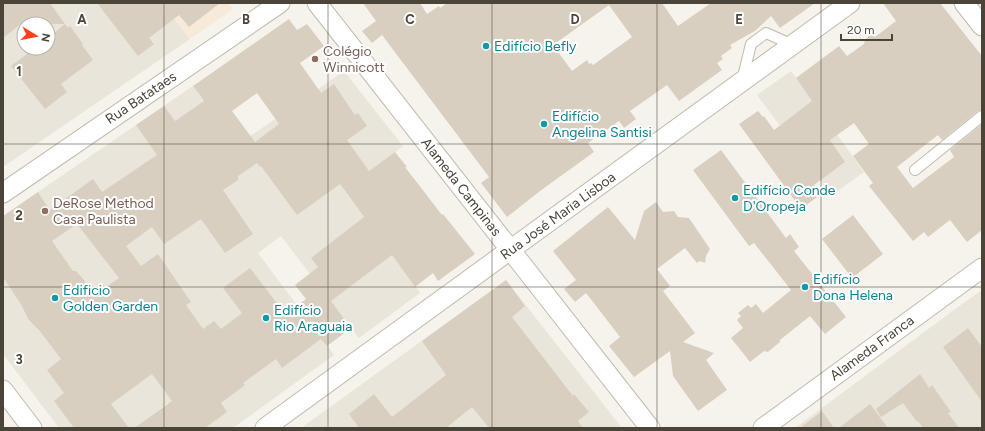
<svg xmlns="http://www.w3.org/2000/svg" width="985" height="431" font-family="Figtree,sans-serif">
<style>
.residential{fill:#eae5da;fill-rule:evenodd}
.commercial{fill:#f7ead8}
.building{fill:#d8cfc1;fill-rule:evenodd}
.lines{fill:none;stroke-linecap:round;stroke-linejoin:round}
.lane-casing{stroke:#c2bbae;stroke-width:12}
.street-casing{stroke:#c2bbae;stroke-width:21}
.lane{stroke:#fff;stroke-width:10}
.street{stroke:#fff;stroke-width:19}
.grid{fill:none;stroke:#4b4439;stroke-width:1;stroke-opacity:0.55}
.culture-dot{fill:#0f9aa8;stroke:#fff;stroke-width:1.5}
.education-dot{fill:#8d6e63;stroke:#fff;stroke-width:1.5}
.labels{text-anchor:middle;dominant-baseline:central;stroke-width:4;stroke-linejoin:round;paint-order:stroke}
.culture-label{font-size:14px;fill:#0d838f;stroke:#fff;text-anchor:start}
.education-label{font-size:14px;fill:#785e54;stroke:#fff;text-anchor:start}
.street-label{font-size:14px;fill:#4b4439;stroke:#fff}
.grid-label{font-size:13px;text-anchor:middle;font-weight:bold;fill:#4b4439;stroke:#fff;stroke-width:4;stroke-linejoin:round;paint-order:stroke}
</style>
<rect width="100%" height="100%" fill="#f6f3ec"/>
<path class="residential" d="M3 3H162L190 39 3 167ZM24 24H48V48H24Z
M344 71 403 146 344 190 420 293 359 338 281 236 258 253 334 355 233 428H187L168 403 134 428H59L3 354V276L65 231 38 192 193 86 236 146Z
M791 71 864 172 832 195 757 95Z
M506 280 622 428H301Z
M982 290V428H795L962 304Z"/>
<path class="commercial" d="M161 3H228L233 9 190 39Z"/>
<path class="building" d="M3 3H50L65 24H21L3 38Z
M97 3H220L189 27 179 15 149 38 154 44 138 56Z
M363 3H420L427 14 439 6 440 8 447 3H662L678 26 711 3H815L780 28 771 16 755 31 730 45 732 48 721 56 723 59 717 63 722 70 679 101 667 85 630 111 636 119 624 128 619 121 588 143 594 152 540 191 507 217 481 183 489 177 382 35 372 43 362 31 376 21ZM609 5 632 37 593 65 591 63 589 64 587 60 572 71 553 45Z
M883 3H940L982 56V110L978 111 942 140 938 135 897 167 913 188 954 157 950 150 982 124V230L967 242 950 220 928 237 924 232 913 241 869 186 873 183 853 156 869 144 854 123 830 140 845 162 814 185 816 188 815 189 820 195 801 209 739 124 758 111 763 117 764 116 774 130 812 101 796 78 839 46 847 56 864 44 865 40 870 35 875 37 896 21Z
M289 19 297 30 307 24 324 46 300 63 321 93 334 84 355 115 358 113 367 126 347 140 369 171 395 152 407 167H405L442 215 443 214 475 254 438 281 433 273 415 287 392 255 331 301 351 328 327 346 321 339 282 368 276 359 243 383 245 385 221 403 227 412 205 428H134L172 401 152 374 111 404 129 428H74L54 401 64 393 47 370 61 359 39 330 28 319 22 306 3 277V216L38 192 50 210 93 179 102 192 157 155 136 125 164 106 175 121 204 101 193 86ZM257 93 279 124 255 142 232 111ZM257 163 260 167 261 166 297 215 340 184 364 217 311 258 318 267 295 285 306 299 286 315 250 268 223 288 242 313 221 329 214 321 203 329 186 305 191 302 158 254 141 266 126 246 152 227 164 244 201 219 225 253 253 234 223 190 238 180V176ZM77 224 119 278 92 297 84 280 76 271H73L52 241Z
M65 24 68 28 70 26 83 44 82 45 93 60 61 84 67 92 45 109 11 66 35 48H48V38Z
M721 150 786 238 790 234 799 247 794 251 846 317 825 334 810 316 780 340V342L768 352 764 351 750 362 731 338 743 328 737 320 741 316 738 313 748 305 751 308 756 304 763 313 791 290 754 243 749 246 693 170Z
M656 202 663 212 674 211 678 217 689 218 710 249 706 256 705 263 700 261 697 263 685 248 657 269 670 286 663 291 695 333 683 342 714 353 706 360 727 390 698 411 673 376 670 351 634 377 609 346 620 337 586 293 575 302 564 289 576 280 553 251 608 207 635 240 644 211Z
M853 215 883 254 852 278 822 239Z
M506 280 525 306 512 317 573 396 574 394 589 412 578 421 583 428H489L472 407 446 428H359L349 414 374 394 392 417 446 375 422 341Z
M968 328 982 347V402L943 347Z
M920 374 929 388 932 385 951 412 948 413 959 428H923L918 421 917 422 903 403 881 417 876 409Z
M870 404 888 428H839Z
M822 411 834 428H800Z"/>
<g class="lines">
<g class="lane-casing">
<path id="lane" d="M742 81 751 44 766 33 793 45
M915 170 982 116"/>
</g>
<g class="street-casing">
<path id="street" d="M317 3 650 428
M964 3 982 26
M3 193 280 3
M3 390 32 428
M265 428 850 3
M763 428 982 268"/>
</g>
<use href="#lane" class="lane"/>
<use href="#street" class="street"/>
</g>
<path class="grid" d="M164 3V428M328 3V428M492 3V428M657 3V428M821 3V428M3 144H982M3 287H982"/>
<g class="culture-dot">
<circle cx="486" cy="46" r="4"/>
<circle cx="544" cy="124" r="4"/>
<circle cx="735" cy="198" r="4"/>
<circle cx="805" cy="287" r="4"/>
<circle cx="55" cy="298" r="4"/>
<circle cx="266" cy="318" r="4"/>
</g>
<g class="education-dot">
<circle cx="315" cy="59" r="4"/>
<circle cx="45" cy="211" r="4"/>
</g>
<g class="labels">
<g class="culture-label">
<text x="494" y="46">Edifício Befly</text>
<text x="552" y="116">Edifício<tspan x="552" dy="16">Angelina Santisi</tspan></text>
<text x="743" y="190">Edifício Conde<tspan x="743" dy="16">D'Oropeja</tspan></text>
<text x="813" y="279">Edifício<tspan x="813" dy="16">Dona Helena</tspan></text>
<text x="63" y="290">Edificio<tspan x="63" dy="16">Golden Garden</tspan></text>
<text x="274" y="310">Edifício<tspan x="274" dy="16">Rio Araguaia</tspan></text>
</g>
<g class="education-label">
<text x="323" y="51">Colégio<tspan x="323" dy="16">Winnicott</tspan></text>
<text x="53" y="203">DeRose Method<tspan x="53" dy="16">Casa Paulista</tspan></text>
</g>
<g class="street-label">
<text transform="translate(141 98) rotate(-34)">Rua Batataes</text>
<text transform="translate(461 187) rotate(52)">Alameda Campinas</text>
<text transform="translate(558 216) rotate(-36)">Rua José Maria Lisboa</text>
<text transform="translate(872 348) rotate(-36)">Alameda Franca</text>
</g>
</g>
<g class="grid-label">
<text x="82" y="24">A</text>
<text x="246" y="24">B</text>
<text x="410" y="24">C</text>
<text x="575" y="24">D</text>
<text x="739" y="24">E</text>
<text x="19" y="76">1</text>
<text x="19" y="220">2</text>
<text x="19" y="364">3</text>
</g>
<rect width="985" height="431" fill="none" stroke="#4b4439" stroke-width="8"/>
<g transform="translate(36 36) rotate(100)"><circle r="19" fill="#ffffff" stroke="#b7b4b0"/>
<path d="M0-3L7 15L0 10L-7 15Z" fill="#fc3f1d"/>
<text y="-6" font-size="11" font-weight="bold" text-anchor="middle" fill="#4b4439">N</text>
</g>
<path d="M841 34v6h51v-6" fill="none" stroke="#4b4439" stroke-width="2"/>
<text x="847" y="34" font-size="12" fill="#4b4439" stroke="#ffffff" stroke-width="3" paint-order="stroke">20 m</text>
</svg>
